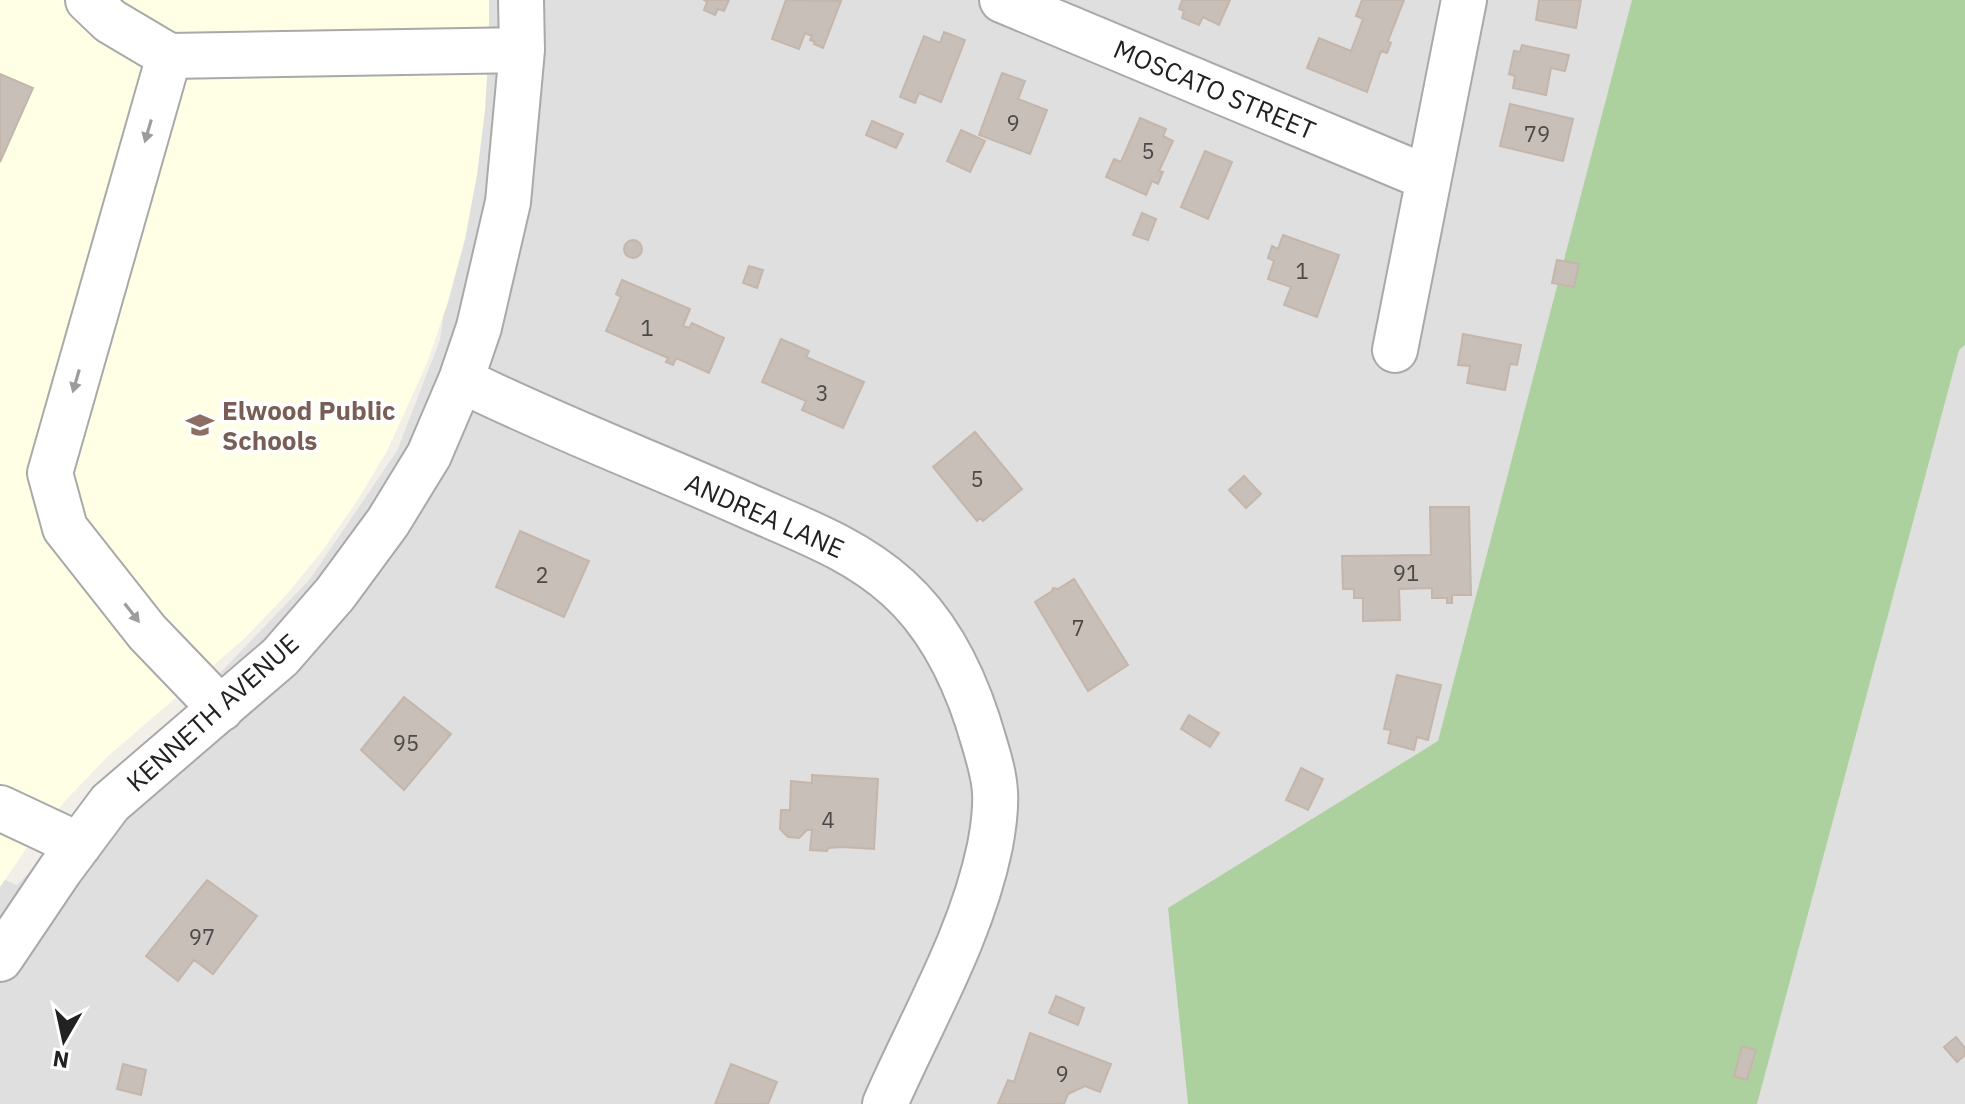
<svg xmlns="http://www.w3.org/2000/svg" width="1965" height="1104" font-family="'IBM Plex Sans',sans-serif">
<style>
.residential{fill:#e0dfdf}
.education{fill:#ffffe5}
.forest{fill:#add19e}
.building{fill:#c7bfb8;stroke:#c4b6ab;stroke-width:2}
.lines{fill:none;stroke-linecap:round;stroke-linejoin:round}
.minor-casing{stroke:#a9a9a9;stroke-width:48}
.minor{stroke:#fff;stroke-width:44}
.oneway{fill:#9c9c9c}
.labels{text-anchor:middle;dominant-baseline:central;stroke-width:8;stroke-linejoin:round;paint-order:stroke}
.number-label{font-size:22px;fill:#4b4948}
.street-label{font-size:26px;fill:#222;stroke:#fff}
.education-label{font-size:26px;font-weight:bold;fill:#785e54;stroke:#fff;text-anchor:start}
</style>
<rect width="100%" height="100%" fill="#f2efe9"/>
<path class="residential" d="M486 0H1965V1104H0V878L17 885 310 579 397 451 440 340Z"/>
<path class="education" d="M0 0H489V46L485 110 477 175 465 239 448 302 427 363 387 451 357 501 323 550 286 595 245 638 107 757 65 801 26 849 0 887Z"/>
<path class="forest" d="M1632 0H1965V345L1959 350 1757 1104H1188L1168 908 1438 741Z"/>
<path class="building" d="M704 0H729L724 11 718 9 715 15 704 10 707 2Z
M786 0 841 1 823 48 814 44 815 42 810 40 812 36 805 33 799 49 772 39Z
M1182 0H1230L1219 25 1203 17 1199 25 1182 18 1184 11 1179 9Z
M1362 0H1404L1388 41 1391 43 1387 53 1381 51 1367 92 1307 68 1319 38 1351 51 1363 19 1356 16Z
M1539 0H1581L1576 28 1536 20Z
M944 32 965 40 941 102 919 93 915 103 900 97 924 36 940 43Z
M1522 45 1569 55 1565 71 1551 68 1546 95 1513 88 1515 76 1509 74 1514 51 1520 52Z
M1002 73 1025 81 1018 99 1047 110 1030 154 979 135Z
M0 74 33 88 0 162Z
M1510 104 1573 119 1563 161 1500 146Z
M1140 118 1166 129 1163 136 1173 141 1159 171 1163 172 1158 184 1152 181 1146 195 1106 177 1114 159 1121 162Z
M872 121 903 134 896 148 866 135Z
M961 130 985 141 970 172 947 161Z
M1205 151 1232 162 1208 219 1181 207Z
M1142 213 1156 219 1148 240 1133 235Z
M1283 235 1339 255 1317 317 1284 305 1291 287 1268 279 1274 261 1268 258 1272 246 1278 249Z
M624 249a9 9 0 1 1 18 0a9 9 0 1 1-18 0Z
M1557 260 1579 264 1574 287 1552 283Z
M749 266 763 270 757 288 743 283Z
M622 280 690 309 683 326 689 328 692 323 724 338 709 373 676 358 673 365 666 362 668 358 606 331 621 297 616 294Z
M1463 334 1521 345 1517 365 1510 364 1505 390 1467 383 1470 366 1458 365Z
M781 339 809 351 806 357 864 382 843 428 802 410 806 401 762 382Z
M975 432 1022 489 983 521 980 518 977 521 933 467Z
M1244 476 1261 494 1246 508 1229 490Z
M1430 507H1469L1471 595H1452V603H1447V598H1432V588L1399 589 1400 620 1363 621V598H1354V589H1343L1342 556 1431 555Z
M520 531 589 561 564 617 496 587Z
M1074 579 1128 665 1088 691 1035 602 1052 591 1053 588 1058 589Z
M1397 675 1441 685 1428 740 1417 737 1414 750 1388 743 1391 730 1384 729Z
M404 697 451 734 404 790 361 750Z
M1189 715 1219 733 1210 747 1181 729Z
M1301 768 1323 779 1308 810 1286 800Z
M812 775 878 779 874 849 842 847 828 848 827 851 810 850 812 830H807L799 838 788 837 780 829 781 810H790L791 781 812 783Z
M207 880 257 916 213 974 194 960 178 981 146 956Z
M1056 996 1084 1008 1078 1025 1049 1013Z
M1030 1033 1111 1064 1100 1092 1085 1086 1068 1094 1064 1104H998L1008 1080 1014 1082Z
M1956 1037 1965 1048V1055L1957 1062 1944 1047Z
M1742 1046 1756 1050 1747 1080 1734 1076Z
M123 1064 146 1070 141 1095 117 1089Z
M731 1064 777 1082 768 1104H715Z"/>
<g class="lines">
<g class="minor-casing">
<path id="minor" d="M88 0 110 21 169 56 522 50
M1002 0 1428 178
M169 56 50 473 65 528 147 632 221 709
M1395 350 1464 0
M461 380C556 427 654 464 750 507 802 530 855 549 898 588 937 623 962 673 978 722 984 743 994 770 995 792 996 809 993 830 990 846 971 938 922 1019 885 1104
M0 808 79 845
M0 959 60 870 110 803 280 657 335 594 388 522 429 455 461 380 479 327 508 202 522 50 521 0"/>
</g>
<use href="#minor" class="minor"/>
</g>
<defs><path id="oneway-solid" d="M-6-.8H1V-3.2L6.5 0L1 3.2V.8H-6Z" transform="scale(2)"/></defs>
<g class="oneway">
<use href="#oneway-solid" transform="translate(148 131) rotate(106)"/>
<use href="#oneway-solid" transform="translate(76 381) rotate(106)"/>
<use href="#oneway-solid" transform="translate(132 613) rotate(52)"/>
</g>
<defs>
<g id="school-bare" transform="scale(2.16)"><path d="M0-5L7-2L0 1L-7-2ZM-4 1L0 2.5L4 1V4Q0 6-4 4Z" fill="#8d6e63" stroke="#fff" stroke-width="2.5" paint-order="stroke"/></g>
</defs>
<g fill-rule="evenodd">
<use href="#school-bare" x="200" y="425"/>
</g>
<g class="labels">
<g class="number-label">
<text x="1013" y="122">9</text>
<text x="1537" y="133">79</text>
<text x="1148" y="150">5</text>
<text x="1302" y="270">1</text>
<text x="647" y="327">1</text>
<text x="822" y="392">3</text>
<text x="977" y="478">5</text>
<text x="1406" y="572">91</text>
<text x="542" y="574">2</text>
<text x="1078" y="627">7</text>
<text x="406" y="742">95</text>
<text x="828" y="819">4</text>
<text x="202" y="936">97</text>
<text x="1062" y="1073">9</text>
</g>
<g class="street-label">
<text transform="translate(1215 89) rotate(23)">MOSCATO STREET</text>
<text transform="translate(765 515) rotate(24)">ANDREA LANE</text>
<text transform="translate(212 712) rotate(-42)">KENNETH AVENUE</text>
</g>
<g class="education-label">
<text x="222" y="410">Elwood Public<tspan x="222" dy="30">Schools</tspan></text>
</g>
</g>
<g transform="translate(64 1040) rotate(189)" stroke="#ffffff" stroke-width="6" paint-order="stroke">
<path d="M0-6L14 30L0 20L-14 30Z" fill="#222222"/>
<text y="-12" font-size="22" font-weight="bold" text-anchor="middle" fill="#222222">N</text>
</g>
</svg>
